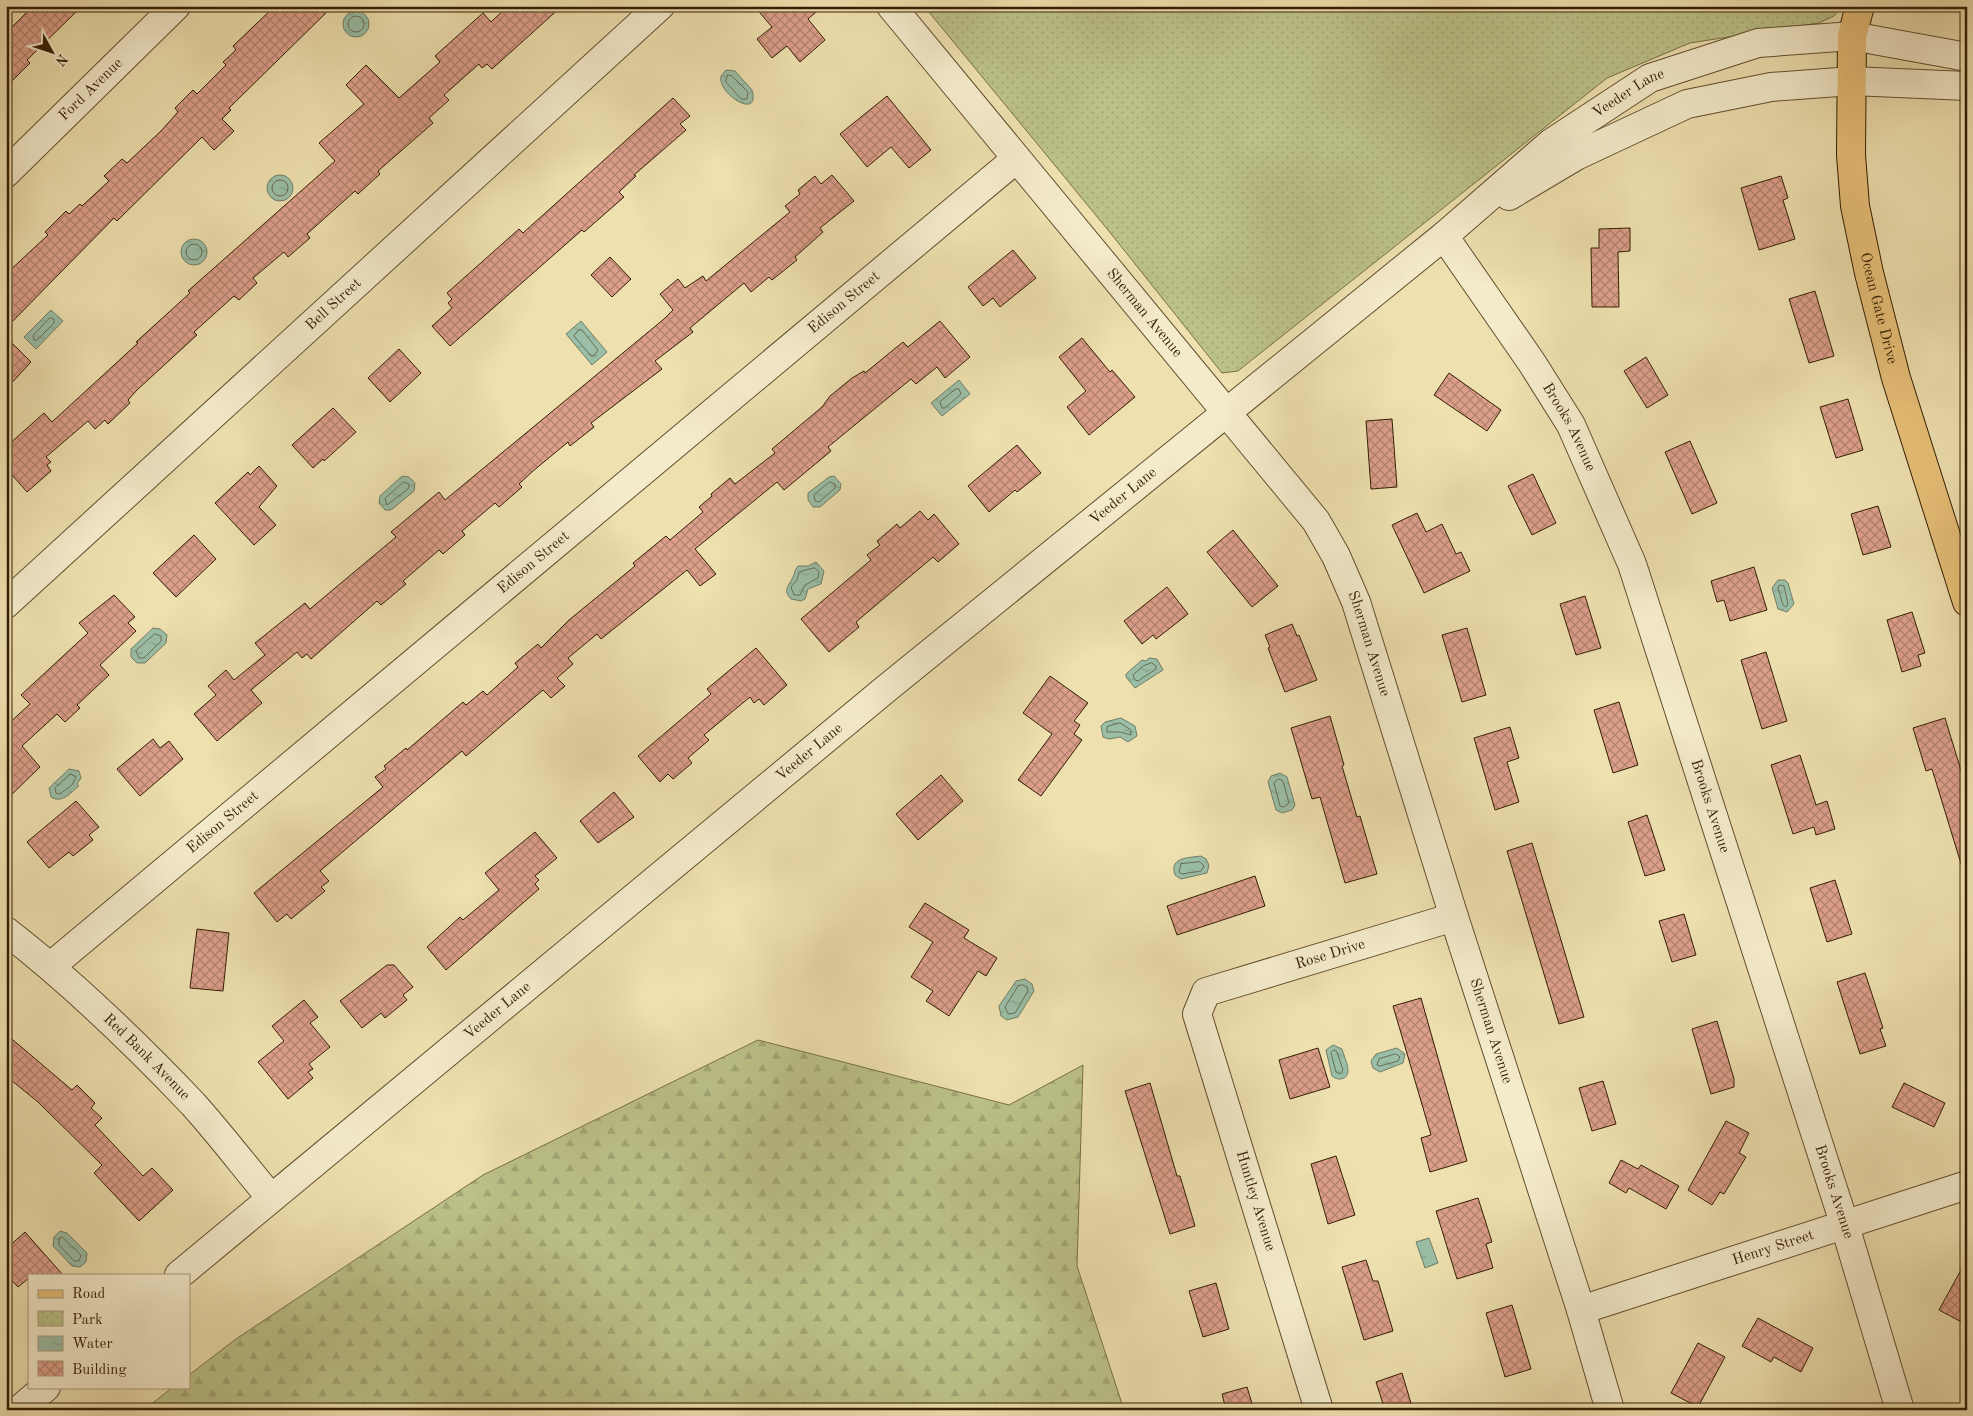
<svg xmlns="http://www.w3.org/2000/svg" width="1973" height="1416" font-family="'Old Standard TT',serif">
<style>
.forest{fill:url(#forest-firs);stroke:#787046}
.park{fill:url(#park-dots);stroke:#787046}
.water{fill:url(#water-ripples);stroke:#717e66}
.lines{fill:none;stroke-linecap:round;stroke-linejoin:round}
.shore{stroke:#676e56;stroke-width:1}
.building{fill:url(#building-cross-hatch);stroke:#341e04}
.minor-casing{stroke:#624e2f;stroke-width:30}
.major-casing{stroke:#341e04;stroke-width:30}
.minor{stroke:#f4ebcb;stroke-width:28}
.major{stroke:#e7c078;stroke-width:28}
.labels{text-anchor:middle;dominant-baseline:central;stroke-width:4.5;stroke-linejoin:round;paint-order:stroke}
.street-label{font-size:15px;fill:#341e04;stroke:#f4ebcb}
</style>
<defs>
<pattern id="forest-firs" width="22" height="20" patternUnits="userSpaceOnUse" patternTransform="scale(1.25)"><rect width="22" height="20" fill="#bbc188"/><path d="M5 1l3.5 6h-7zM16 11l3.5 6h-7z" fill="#a1a574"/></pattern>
<pattern id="park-dots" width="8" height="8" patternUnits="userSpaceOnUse" patternTransform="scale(1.25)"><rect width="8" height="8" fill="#bbc188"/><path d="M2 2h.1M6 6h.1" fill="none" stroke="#a1a574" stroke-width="1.8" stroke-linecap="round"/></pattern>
<pattern id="water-ripples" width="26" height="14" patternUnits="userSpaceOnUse" patternTransform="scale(1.25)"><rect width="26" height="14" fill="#9abea7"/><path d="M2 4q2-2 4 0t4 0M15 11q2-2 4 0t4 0" fill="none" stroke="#85a38e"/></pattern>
<pattern id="building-cross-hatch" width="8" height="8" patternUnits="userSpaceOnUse" patternTransform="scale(1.25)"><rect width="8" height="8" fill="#dc9f8a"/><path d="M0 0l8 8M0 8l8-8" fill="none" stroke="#b3816f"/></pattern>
</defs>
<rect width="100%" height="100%" fill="#eee0af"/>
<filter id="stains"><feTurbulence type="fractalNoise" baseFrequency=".004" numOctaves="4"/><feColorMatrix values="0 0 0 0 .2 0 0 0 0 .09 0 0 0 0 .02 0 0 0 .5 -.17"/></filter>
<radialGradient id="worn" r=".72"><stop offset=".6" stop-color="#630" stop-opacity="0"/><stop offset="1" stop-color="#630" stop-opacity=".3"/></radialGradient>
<path class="forest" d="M758 1040 1009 1105 1083 1065 1077 1266 1124 1410H144L173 1387H189V1375L236 1339 483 1175Z"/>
<path class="park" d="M924 6H1842L1834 16 1819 23 1690 43 1607 78 1238 371 1222 373 1108 230Z"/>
<path class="water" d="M343 24a13 13 0 1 1 26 0a13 13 0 1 1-26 0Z
M726 70 735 71 752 90C761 121 717 94 721 76Z
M267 188a13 13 0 1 1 26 0a13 13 0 1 1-26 0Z
M181 252a13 13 0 1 1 26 0a13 13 0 1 1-26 0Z
M51 310 63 321 36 349 24 337Z
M581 321 607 352 592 365 566 334Z
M959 380 970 394 942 416 931 403Z
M402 476 409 477 415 483 414 491 391 510H385L379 503 380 496Z
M834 476 841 484 840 490 820 507H813L808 500V493L829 477Z
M816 562 824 571 821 584 808 589 805 599 801 601 791 599C782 590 789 586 793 577 795 573 794 571 798 566H808Z
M1778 580H1785L1788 583 1794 604 1787 612 1778 609 1772 588Z
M153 628 160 629 167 635 166 643 145 663H137L131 657V649Z
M1149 658 1157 659 1163 670 1135 688 1126 677V674L1142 660 1146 661Z
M1121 718 1135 726 1137 736 1128 742 1120 737 1109 739 1103 737 1101 726 1105 722Z
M69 769 79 771 81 778 77 784 79 786C70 793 62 804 51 797L49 788Z
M1280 773 1287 777 1295 805 1292 810 1282 813 1276 810 1268 782 1271 776Z
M1201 856 1206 859 1209 865 1207 873 1181 879 1175 875C1169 857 1188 858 1201 856Z
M1025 979 1032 984 1034 991 1018 1017 1007 1020 1001 1016 999 1006 1016 981Z
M1333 1045 1342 1049C1344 1057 1353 1073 1344 1078 1339 1080 1336 1079 1332 1076L1326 1050Z
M1397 1048 1405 1054 1403 1063 1380 1072 1373 1068 1371 1061 1376 1054Z
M60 1231 67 1233 87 1253 86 1262 80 1267 72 1266 53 1246 54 1237Z
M1429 1238 1438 1263 1425 1268 1416 1242Z"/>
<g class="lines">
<path class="shore" d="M348 24a8 8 0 1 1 16 0a8 8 0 1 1-16 0Z
M728 75 732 76 748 92 747 99H741L726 82Z
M272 188a8 8 0 1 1 16 0a8 8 0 1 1-16 0Z
M186 252a8 8 0 1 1 16 0a8 8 0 1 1-16 0Z
M50 318 54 319V323L37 340H34L33 336Z
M579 330H582L598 350 594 356H591L574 336Z
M956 389H959L961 394 945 408H942L940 402Z
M404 482 409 484V488L387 505 385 499Z
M830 482 835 484V488L819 502 815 501 814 495Z
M815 568 819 572 818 578 805 585 800 595H794L791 587 797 580 799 572Z
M1780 585 1784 586 1788 604 1786 607 1783 605 1778 588Z
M155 634 161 636V641L144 658H139L136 651Z
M1152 663 1156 666V669L1138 681 1135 680 1133 675 1143 666Z
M1120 723 1131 730V735L1120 732H1107V727Z
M71 774 76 777 72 785 60 794 56 793 55 788Z
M1279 779 1283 781 1289 803 1284 807 1280 806 1274 783Z
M1200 862 1204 866 1201 871 1182 874 1179 872 1181 864Z
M1023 985 1027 987 1028 991 1015 1013 1008 1014 1005 1007 1018 986Z
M1334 1050 1337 1052 1343 1070 1340 1074 1336 1072 1331 1053Z
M1396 1054 1400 1057 1398 1061 1380 1066 1377 1065 1379 1059Z
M62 1237 81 1255 79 1261H74L59 1245V1239Z"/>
</g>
<path class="building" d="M33 6H82L27 60 30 63 6 87V33Z
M275 6H333L229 108 231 110 222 119 234 131 214 150 202 137 117 221 114 218 6 328V274L48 235 45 232 66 211 69 214 80 204 82 206 109 181 104 176 122 159 127 163 161 131 178 112 175 108 193 90 197 94 226 65 223 62 236 50 233 46Z
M508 6H562L492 69 487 64 482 68 479 64 444 95 449 100 429 118 433 123 378 171 380 174 358 194 355 191 307 234 310 238 288 257 284 252 253 278 257 283 239 300 234 296 194 332 197 335 137 390 128 400 130 403 108 424 105 420 95 429 88 421 46 457 51 462 47 465 51 471 27 492 6 468V447L44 413 52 422 138 343 136 342 190 293 188 291 335 161 319 143 364 104 346 85 366 65 399 98 440 62 435 56 483 13 491 22Z
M754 6H823L808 19 825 40 800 62 787 46 772 58 757 39 772 27Z
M887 96 931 150 909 168 891 147 867 167 840 134Z
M673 98 690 116 680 124 686 130 634 175 636 176 619 192 624 197 584 232 582 230 450 346 432 326 452 308 448 303 452 299 447 293 519 229 523 233Z
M832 175 854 201 820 228 823 232 795 257 797 260 772 280 769 277 751 292 744 283 690 328 693 332 655 361 662 369 591 423 594 427 570 446 568 442 533 471 519 484 522 487 499 507 495 503 462 531 465 535 443 554 439 550 403 581 406 584 381 605 377 601 311 659 307 654 302 658 297 652 251 690 262 703 217 741 194 714 216 695 208 686 226 670 234 680 265 655 255 643 305 603 310 609 396 537 391 532 439 492 445 500 664 319 673 310 660 294 678 279 685 288 703 276 706 281 790 212 785 206 800 194 798 190 815 176 821 184Z
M1781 176 1788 198 1783 200 1795 239 1759 250 1741 188Z
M1630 228V251L1618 252 1619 307H1592L1591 248H1599V229Z
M1013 250 1036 278 1000 307 993 298 983 306 968 287Z
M610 257 631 279 612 297 591 275Z
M1815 291 1834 356 1809 363 1789 299Z
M940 321 970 357 945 378 937 367 916 384 911 379 828 447 831 451 784 490 777 482 695 549 716 574 700 586 687 570 601 639 597 634 568 658 573 664 557 678 565 686 551 698 543 690 466 756 462 751 320 871 329 881 321 887 325 891 291 919 287 914 277 922 254 893 383 787 375 777 386 769 384 766 406 748 407 750 463 702 466 705 483 691 487 695 518 667 515 663 538 644 541 648 569 620 635 566 633 563 666 536 670 540 703 512 699 507 712 496 711 494 730 478 735 484 775 453 772 449 822 407 830 396 852 378 864 371 865 373 903 342 908 347Z
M6 337 31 362 6 389Z
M1082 338 1110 372 1112 370 1135 397 1089 435 1067 407 1086 391 1059 357Z
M399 349 421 373 390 402 368 378Z
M1646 357 1668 395 1647 408 1624 371Z
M1449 373 1501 410 1487 431 1434 395Z
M1848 399 1863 450 1836 458 1820 407Z
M333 408 356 432 324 461 323 459 313 468 292 445Z
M1392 419 1397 487 1371 489 1366 421Z
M1690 441 1717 503 1692 514 1665 452Z
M1017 445 1041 473 1017 492 1015 490 989 512 968 486Z
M259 466 277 486 259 507 276 525 254 545 215 503 248 472 250 475Z
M1533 474 1556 523 1532 535 1508 486Z
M1878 506 1891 547 1863 555 1851 514Z
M920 511 928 520 934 514 959 544 938 562 933 557 856 622 859 627 829 652 801 619 871 560 867 555 880 545 877 541 897 524 900 528Z
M1417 513 1426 532 1442 524 1456 554 1461 552 1470 571 1424 593 1392 525Z
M1233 530 1278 586 1252 607 1207 552Z
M194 535 216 559 176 597 153 573Z
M1754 567 1767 610 1730 621 1724 600 1717 602 1711 581Z
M1167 587 1188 614 1156 639 1153 635 1142 644 1124 621Z
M114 595 135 617 128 623 136 631 100 665 109 675 77 705 80 708 65 722 57 714 22 746 40 767 6 800V726L30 704 21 695 88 633 79 623Z
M1585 596 1601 648 1576 655 1560 604Z
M1912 612 1925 653 1918 655 1921 666 1902 672 1887 620Z
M1292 624 1297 636 1299 635 1317 680 1285 692 1268 648 1270 647 1265 635Z
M1467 628 1486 695 1462 702 1442 635Z
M756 648 787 685 764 705 759 699 754 703 750 697 704 735 709 740 688 758 692 763 673 779 668 774 660 782 638 756 711 694 707 689Z
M1766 652 1787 721 1762 729 1741 660Z
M1050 676 1088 703 1074 721 1080 725 1074 734 1082 740 1041 796 1018 780 1052 734 1023 713Z
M1619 702 1638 765 1613 773 1594 710Z
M1330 716 1344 765 1342 766 1357 817 1360 816 1377 874 1345 883 1320 797 1312 799 1291 728Z
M1945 718 1967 790V866L1962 867 1932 769 1926 771 1913 728Z
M1510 727 1519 758 1507 762 1519 802 1495 810 1474 738Z
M153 739 160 748 169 741 183 759 140 796 117 769Z
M1800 755 1816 805 1827 801 1835 829 1816 835 1814 827 1793 834 1771 765Z
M941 775 963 801 918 840 896 814Z
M614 792 634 817 598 843 580 821Z
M76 801 99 827 89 835 93 840 73 856 69 852 49 868 27 842Z
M1647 815 1665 870 1645 876 1628 822Z
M535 832 557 858 535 876 539 880 535 884 539 889 446 970 427 947 460 917 463 920 499 890 485 873Z
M1532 843 1584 1017 1559 1024 1507 851Z
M1255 876 1265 906 1177 935 1167 906Z
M1835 880 1852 934 1827 942 1810 888Z
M925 903 969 930 964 938 997 958 986 976 978 971 949 1016 926 1001 933 991 911 977 933 942 909 927Z
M1684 914 1696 955 1672 962 1659 921Z
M197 929 229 933 223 991 190 988Z
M387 965H394L413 987 403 995 407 1000 385 1018 381 1013 362 1028 340 1001Z
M1865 973 1883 1028 1880 1029 1886 1046 1860 1054 1837 982Z
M1421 998 1467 1161 1430 1172 1421 1138 1431 1135 1393 1006Z
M304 1000 318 1017 310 1023 330 1047 309 1064 313 1069 308 1072 313 1078 288 1099 258 1062 284 1041 272 1026Z
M1717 1021 1734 1079V1087L1711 1094 1692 1029Z
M6 1034 72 1090 77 1085 95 1103 91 1108 102 1118 95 1125 143 1176 152 1168 173 1190 139 1221 94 1173 102 1165 38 1102 6 1076Z
M1318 1048 1330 1087 1290 1099 1279 1060Z
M1603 1081 1616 1124 1592 1131 1579 1088Z
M1150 1083 1177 1176H1180L1195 1226 1170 1234 1125 1091Z
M1904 1083 1945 1103 1934 1127 1892 1107Z
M1726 1121 1749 1133 1739 1153 1746 1157 1724 1194 1720 1192 1712 1205 1688 1190Z
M1336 1156 1355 1215 1328 1224 1311 1164Z
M1621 1160 1638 1169 1641 1165 1679 1186 1666 1209 1629 1188 1626 1193 1609 1183Z
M1478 1198 1492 1242 1486 1244 1493 1268 1457 1279 1436 1211Z
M25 1232 63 1275H29V1278L18 1287 6 1274V1249Z
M1967 1259V1325L1939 1310Z
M1366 1260 1373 1281H1378L1393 1331 1364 1340 1342 1267Z
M1216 1283 1229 1329 1203 1337 1189 1291Z
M1512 1305 1531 1369 1505 1377 1486 1313Z
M1758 1318 1813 1348 1801 1372 1774 1357 1771 1362 1742 1346Z
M1698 1343 1725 1357 1698 1407 1671 1393Z
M1402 1373 1413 1410H1385L1376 1382Z
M1247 1387 1254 1410H1226L1222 1394Z"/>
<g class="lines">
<g class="minor-casing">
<g id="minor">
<path id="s1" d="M891 6 1316 521 1336 556 1356 602 1454 917 1581 1310 1610 1410"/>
<path id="s2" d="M6 173 176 6"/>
<path d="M1509 196 1576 156 1687 104 1771 87 1852 81 1967 86"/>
<path id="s3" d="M1444 236 1532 363 1571 425 1632 564 1845 1226 1900 1410"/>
<path id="s4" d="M6 604 660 6"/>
<path id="s5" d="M6 931C73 983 135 1043 193 1104 220 1134 245 1167 271 1198"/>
<path id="s6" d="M51 966 1016 159"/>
<path id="s7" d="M179 1275 887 688 1444 236 1551 143 1650 78 1758 43 1852 36 1967 57"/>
<path id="s8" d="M1581 1310 1967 1185"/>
<path d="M19 1410 46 1387"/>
<path id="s9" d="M1319 1410 1197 1014 1206 992 1454 917"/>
</g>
</g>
<g class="major-casing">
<g id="major">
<path id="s10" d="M1860 6 1852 36 1851 155 1855 206 1869 273 1896 378 1967 602"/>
</g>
</g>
<use href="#minor" class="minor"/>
<use href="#major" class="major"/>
</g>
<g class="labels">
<g class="street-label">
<text stroke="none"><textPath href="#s2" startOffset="119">Ford Avenue</textPath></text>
<text stroke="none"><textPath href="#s7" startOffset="1871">Veeder Lane</textPath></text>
<text stroke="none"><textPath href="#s6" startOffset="1034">Edison Street</textPath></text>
<text stroke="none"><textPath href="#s4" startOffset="444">Bell Street</textPath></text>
<text stroke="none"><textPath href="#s10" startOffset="306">Ocean Gate Drive</textPath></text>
<text stroke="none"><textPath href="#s1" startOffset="398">Sherman Avenue</textPath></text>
<text stroke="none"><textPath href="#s3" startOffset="229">Brooks Avenue</textPath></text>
<text stroke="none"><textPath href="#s7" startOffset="1224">Veeder Lane</textPath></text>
<text stroke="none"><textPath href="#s6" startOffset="629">Edison Street</textPath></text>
<text stroke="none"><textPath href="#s1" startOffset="802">Sherman Avenue</textPath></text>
<text stroke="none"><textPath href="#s7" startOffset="819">Veeder Lane</textPath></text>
<text stroke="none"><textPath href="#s3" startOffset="634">Brooks Avenue</textPath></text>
<text stroke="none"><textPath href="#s6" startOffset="224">Edison Street</textPath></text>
<text stroke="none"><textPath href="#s9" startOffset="568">Rose Drive</textPath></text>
<text stroke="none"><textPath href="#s7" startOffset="414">Veeder Lane</textPath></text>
<text stroke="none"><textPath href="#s1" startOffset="1208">Sherman Avenue</textPath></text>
<text stroke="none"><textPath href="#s5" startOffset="189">Red Bank Avenue</textPath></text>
<text stroke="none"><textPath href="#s3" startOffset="1039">Brooks Avenue</textPath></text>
<text transform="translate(1255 1201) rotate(73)">Huntley Avenue</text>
<text stroke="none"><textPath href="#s8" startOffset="202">Henry Street</textPath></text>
</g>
</g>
<rect width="1973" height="1416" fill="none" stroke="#eee0af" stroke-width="25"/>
<rect x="8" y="8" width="1958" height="1401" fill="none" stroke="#341e04" stroke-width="2.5"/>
<rect x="12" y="12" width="1948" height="1391" fill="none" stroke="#341e04"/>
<rect x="28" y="1274" width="162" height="115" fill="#f4ebcb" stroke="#a7997b"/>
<rect x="38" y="1290" width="25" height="8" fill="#e7c078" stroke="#a7997b"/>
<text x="72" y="1298" font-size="15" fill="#341e04">Road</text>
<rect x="38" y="1311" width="25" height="15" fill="url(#park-dots)" stroke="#a7997b"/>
<text x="72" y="1324" font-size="15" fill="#341e04">Park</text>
<rect x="38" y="1336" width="25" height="15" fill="url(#water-ripples)" stroke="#a7997b"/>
<text x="72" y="1348" font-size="15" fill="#341e04">Water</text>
<rect x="38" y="1361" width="25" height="15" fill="url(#building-cross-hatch)" stroke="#a7997b"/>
<text x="72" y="1374" font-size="15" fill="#341e04">Building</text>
<g transform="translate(52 52) rotate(130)" stroke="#f4ebcb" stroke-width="4" paint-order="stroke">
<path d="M0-4L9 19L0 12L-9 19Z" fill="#341e04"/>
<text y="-8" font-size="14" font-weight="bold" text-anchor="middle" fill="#341e04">N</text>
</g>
<rect width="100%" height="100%" filter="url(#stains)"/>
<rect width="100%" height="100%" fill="url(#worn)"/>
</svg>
